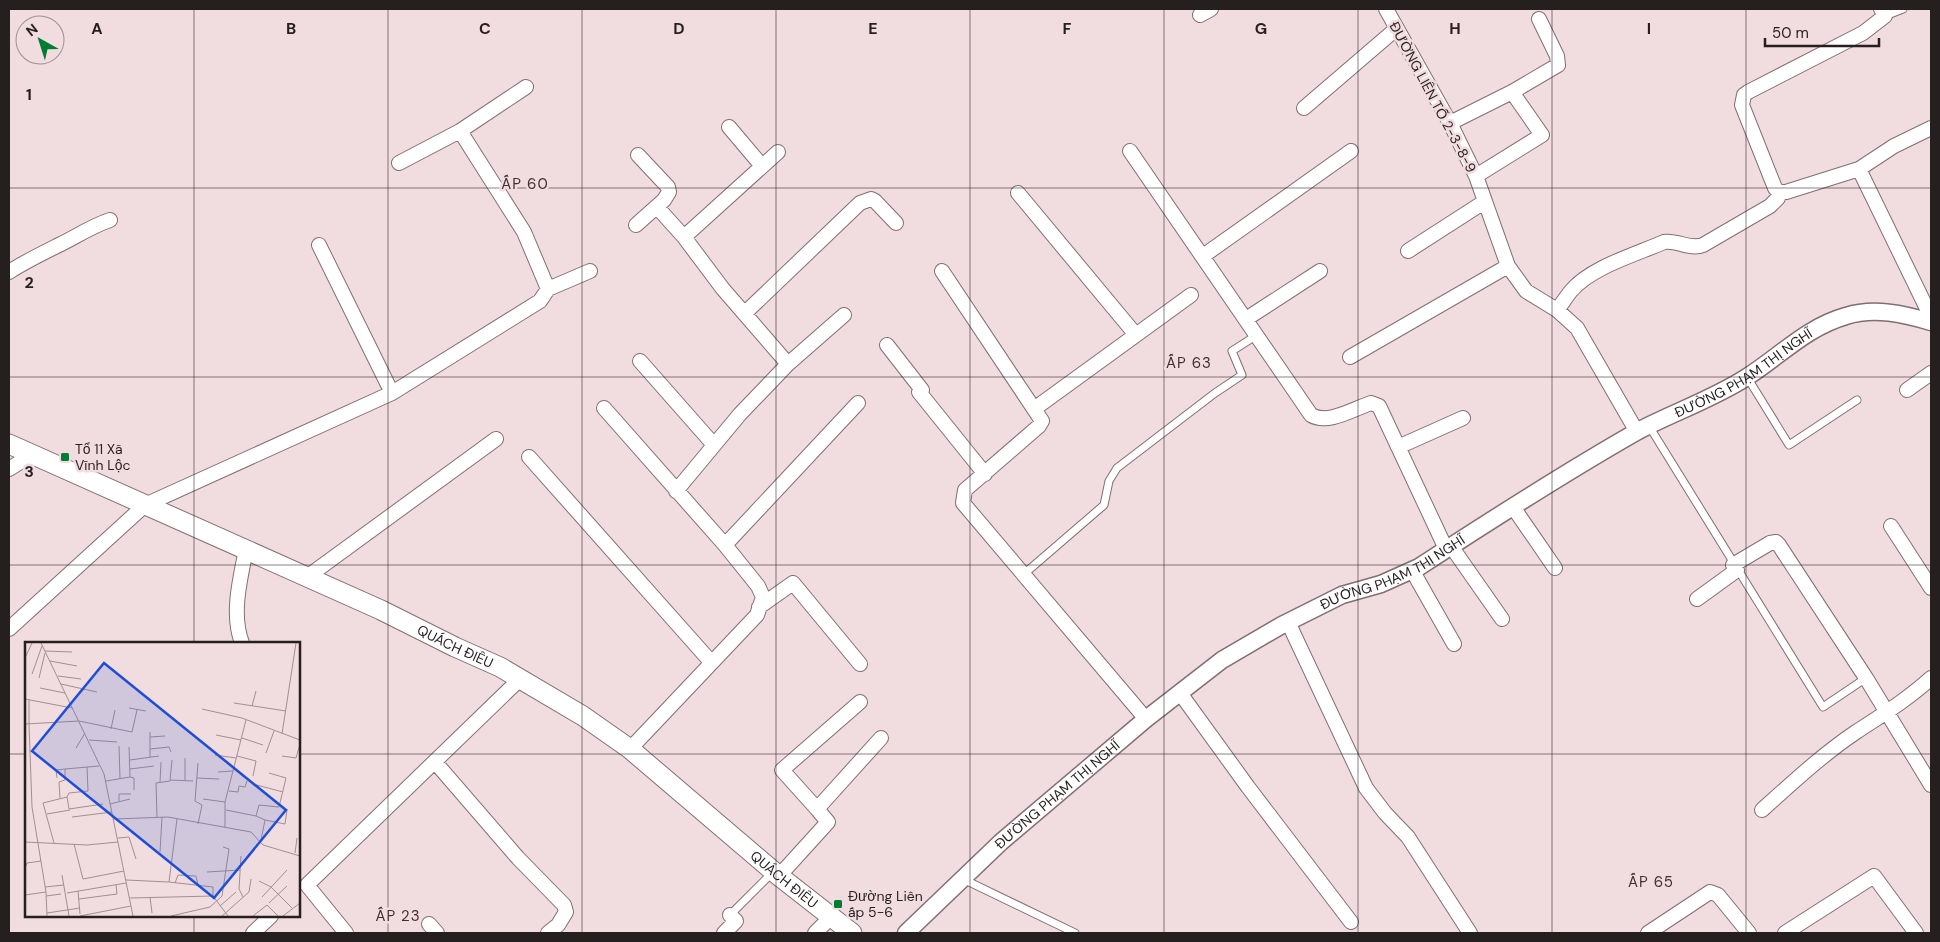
<svg xmlns="http://www.w3.org/2000/svg" width="1940" height="942" font-family="'DM Sans',sans-serif">
<style>
.lines{fill:none;stroke-linecap:round;stroke-linejoin:round}
.service-casing{stroke:#816f72;stroke-width:9}
.minor-casing{stroke:#816f72;stroke-width:16}
.tertiary-casing{stroke:#816f72;stroke-width:19}
.secondary-casing{stroke:#816f72;stroke-width:21}
.service{stroke:#fff;stroke-width:7}
.minor{stroke:#fff;stroke-width:14}
.tertiary{stroke:#fff;stroke-width:16}
.secondary{stroke:#fff;stroke-width:19}
.grid{fill:none;stroke:#261f20;stroke-width:1;stroke-opacity:0.55}
.poi-dot{fill:#017c34;stroke:#f1dcdf;stroke-width:2}
.labels{text-anchor:middle;dominant-baseline:central;stroke-width:5;stroke-linejoin:round;paint-order:stroke}
.street-label{font-size:14px;fill:#261f20;stroke:#f1dcdf}
.poi-label{font-size:14px;fill:#261f20;stroke:#f1dcdf;text-anchor:start}
.neighbourhood-label{font-size:15px;letter-spacing:1px;fill:#403033;stroke:#f1dcdf}
.inset-road{fill:none;stroke:#a09093;stroke-width:1}
.view{fill:#1d4ed8;fill-opacity:0.15;stroke:#1d4ed8;stroke-width:2.5}
.inset-edge{fill:none;stroke:#261f20;stroke-width:2.5}
.grid-label{font-size:16px;text-anchor:middle;font-weight:bold;fill:#261f20;stroke:#f1dcdf;stroke-width:5;stroke-linejoin:round;paint-order:stroke}
</style>
<rect width="100%" height="100%" fill="#f1dcdf"/>
<g class="lines">
<g class="service-casing">
<path id="service" d="M1885 16 1903 9
M1747 377 1789 445 1857 400
M1649 426 1823 707 1866 678
M1024 574 1104 505 1109 481 1117 468 1215 393 1242 375 1232 351 1257 335
M963 879 1075 933
M730 915 772 873"/>
</g>
<g class="minor-casing">
<path id="minor" d="M1386 9 1450 123 1476 176 1508 266 1526 291 1557 310 1577 328 1637 432
M1881 9 1885 16 1863 33 1748 92 1744 95 1742 105 1775 188 1779 192H1786L1859 169 1931 317
M1200 15 1211 9
M1304 108 1396 29
M1450 123 1512 92
M729 127 762 166
M1130 151 1311 415C1328 425 1353 409 1371 403L1379 406 1446 549
M399 163 460 131 526 87
M1859 169 1894 146 1931 128
M1476 176 1542 135 1512 92 1558 65 1557 56 1539 19
M1018 193 1136 335
M657 207 684 237 723 289 788 364
M636 225 664 200 669 192 668 187 638 155
M684 237 778 152
M319 245 392 393
M1408 251 1484 202
M1203 256 1351 151
M942 271 1042 421 1039 426 965 490 963 503 1146 719
M9 272C26 261 43 253 61 244 77 236 92 226 110 220
M548 289 590 271
M1557 310C1562 304 1566 297 1571 291 1591 267 1637 254 1664 242 1678 240 1690 250 1703 245L1770 206 1778 198 1779 192
M745 313 860 203 871 199 875 201 896 223
M1246 319 1320 271
M887 345 922 390 919 392 985 474
M1350 357 1508 266
M640 361 714 445
M1907 390 1931 373
M604 408 725 545 758 586 763 597 757 615 630 749
M1034 409 1191 295
M1398 447 1463 418
M529 457 711 662
M9 469 33 454
M676 491 740 414 788 364 844 315
M1513 507 1555 568
M1891 526 1931 588
M725 545 858 403
M1451 546 1502 619
M1733 565 1770 543 1776 542 1779 545 1866 678 1931 785
M1412 570 1454 644
M307 577 496 439
M1697 599 1737 570
M759 607 793 583 860 664
M1288 622 1366 788 1385 813 1408 837 1470 933
M9 629 145 505 392 393 540 301 548 289 524 232 460 131
M242 643C231 615 240 579 246 550
M1180 693 1248 787 1351 922
M435 762 518 858 564 905 566 912 558 925 548 933
M817 809 782 770 860 702
M1762 810C1792 783 1822 755 1856 732 1882 715 1908 699 1931 678
M779 876 828 822 817 809 881 738
M429 924 437 933
M253 933 271 916
M346 933 307 885 520 679
M724 933 736 921 730 915
M815 933 831 917
M1648 933 1710 892 1718 895 1749 933
M1785 933 1874 876 1916 933"/>
</g>
<g class="tertiary-casing">
<g id="tertiary">
<path id="s1" d="M906 933 1001 842 1146 719 1222 660 1282 625 1342 595 1381 584 1419 567C1491 520 1564 473 1638 431 1674 412 1713 399 1747 377 1780 356 1807 327 1846 316 1874 307 1904 314 1931 322"/>
</g>
</g>
<g class="secondary-casing">
<g id="secondary">
<path id="s2" d="M9 444 381 610 455 647 500 667 583 716 630 749 779 876 852 933"/>
</g>
</g>
<use href="#service" class="service"/>
<use href="#minor" class="minor"/>
<use href="#tertiary" class="tertiary"/>
<use href="#secondary" class="secondary"/>
</g>
<path class="grid" d="M194 9V643M388 9V933M582 9V933M776 9V933M970 9V933M1164 9V933M1358 9V933M1552 9V933M1746 9V933M9 188H1931M9 377H1931M9 565H1931M9 754H26M299 754H1931M194 916V933"/>
<g class="poi-dot">
<rect x="60" y="452" width="10" height="10" rx="2.5"/>
<rect x="833" y="899" width="10" height="10" rx="2.5"/>
</g>
<g class="labels">
<g class="street-label">
<text transform="translate(1433 97) rotate(62)">ĐƯỜNG LIÊN TỔ 2-3-8-9</text>
<text stroke="none"><textPath href="#s1" startOffset="1015">ĐƯỜNG PHẠM THỊ NGHĨ</textPath></text>
<text stroke="none"><textPath href="#s1" startOffset="610">ĐƯỜNG PHẠM THỊ NGHĨ</textPath></text>
<text stroke="none"><textPath href="#s2" startOffset="490">QUÁCH ĐIÊU</textPath></text>
<text stroke="none"><textPath href="#s1" startOffset="205">ĐƯỜNG PHẠM THỊ NGHĨ</textPath></text>
<text stroke="none"><textPath href="#s2" startOffset="895">QUÁCH ĐIÊU</textPath></text>
</g>
<g class="poi-label">
<text x="75" y="449">Tổ 11 Xã<tspan x="75" dy="16">Vĩnh Lộc</tspan></text>
<text x="848" y="896">Đường Liên<tspan x="848" dy="16">ấp 5-6</tspan></text>
</g>
<g class="neighbourhood-label">
<text x="525" y="184">ẤP 60</text>
<text x="1189" y="363">ẤP 63</text>
<text x="1651" y="882">ẤP 65</text>
<text x="398" y="916">ẤP 23</text>
</g>
</g>
<g transform="translate(25 642)">
<rect width="275" height="275" fill="#f1dcdf"/>
<path class="inset-road" d="M16 1 79 132 108 274M20 9 47 10M0 16 7 1M25 19 52 24M7 32 17 4M33 34 56 37M14 36 20 11M36 42 72 50M15 46 40 51M0 57 47 66M209 61 261 69M227 64 231 49M104 66 121 69M177 67 217 76 275 98M0 82 54 79 107 90 112 68M4 82 7 165 21 250 22 274M4 82V58M86 87 90 68M125 90V115M257 92 271 1M191 93 216 98M125 95 140 94M217 96 238 103M64 98 92 100M94 104 95 137M51 106 60 91M125 107 144 105 146 110M241 111 249 89M190 113 211 116M212 114 231 119 228 134M257 114 271 116 275 102M160 116V138M105 118 134 114M105 127 129 124M193 130 208 129M105 135 109 136V148M32 136 31 128 40 127M172 136 194 137M145 138 168 139M81 139 105 135 104 105M135 140 136 120M228 142 258 150M204 149 213 150 214 144 220 145 222 139M42 155 44 167 78 162M35 156 34 140 40 138V127L74 124M178 157 200 160M94 159V152H106M85 162 105 157M201 168 231 174M22 172 45 168M47 175 87 170M132 175 131 141 145 139 147 118M89 177 143 175 226 190 238 203 275 214M240 178 260 182 262 168M173 182 177 163 170 159 173 121M200 186V160L221 78M93 196 104 195 111 217M236 198 240 178 231 174 234 163 254 165 261 136 244 131M0 200 62 203 93 200M29 201 18 161 42 155 44 151 63 149 62 125M49 202 58 237 99 229M135 210 137 175M270 211 272 196M216 214 214 247 218 255M0 226 2 221 16 219M182 230 215 228M37 233 44 274M101 238 144 240 152 177M234 239 246 245 267 266M144 240 188 245V254L203 274M150 241 153 233 171 234 173 243M20 245 39 243M53 249 55 272M42 251 101 241M0 253 21 250M21 254 36 252M125 255 127 271M237 255 262 228M105 256 188 254M54 257 92 252 91 243M244 261 262 244M195 264 211 250M22 271 55 266M55 274 106 264M146 274 185 265 197 254 204 207 198 205M197 274 224 250 226 237M228 274 242 263 253 274M258 274 275 261"/>
<path class="view" d="M79 21 261 168 189 256 7 109Z"/>
<rect width="275" height="275" class="inset-edge"/>
</g>
<g class="grid-label">
<text x="97" y="34">A</text>
<text x="291" y="34">B</text>
<text x="485" y="34">C</text>
<text x="679" y="34">D</text>
<text x="873" y="34">E</text>
<text x="1067" y="34">F</text>
<text x="1261" y="34">G</text>
<text x="1455" y="34">H</text>
<text x="1649" y="34">I</text>
<text x="29" y="100">1</text>
<text x="29" y="288">2</text>
<text x="29" y="477">3</text>
</g>
<rect width="1940" height="942" fill="none" stroke="#261f20" stroke-width="20"/>
<g transform="translate(40 40) rotate(321)"><circle r="24" fill="#f1dcdf" stroke="#a09093"/>
<path d="M0-4L9 19L0 12L-9 19Z" fill="#017c34"/>
<text y="-8" font-size="14" font-weight="bold" text-anchor="middle" fill="#261f20">N</text>
</g>
<path d="M1765 38v8h114v-8" fill="none" stroke="#261f20" stroke-width="2.5"/>
<text x="1772" y="38" font-size="15" fill="#261f20" stroke="#f1dcdf" stroke-width="4" paint-order="stroke">50 m</text>
</svg>
